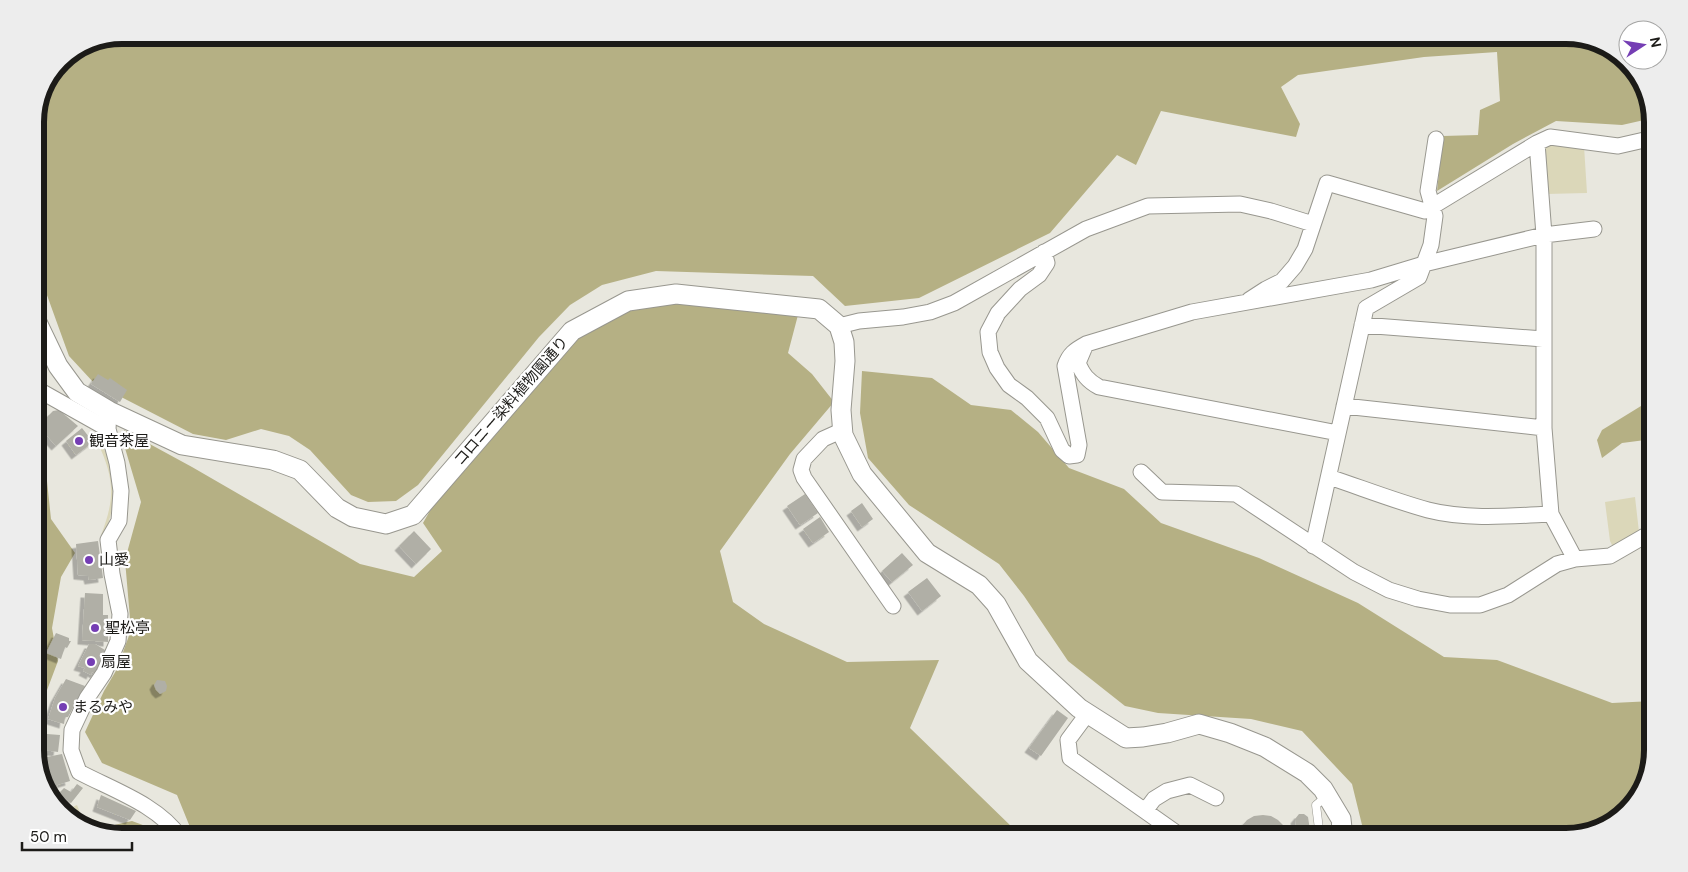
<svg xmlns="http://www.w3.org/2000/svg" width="1688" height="872" font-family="'DM Sans','Noto Sans JP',sans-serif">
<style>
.green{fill:#dbd7b9}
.forest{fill:#b5b084}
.building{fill:#b0afa6;filter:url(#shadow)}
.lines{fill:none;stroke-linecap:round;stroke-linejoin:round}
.service-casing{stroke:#98978f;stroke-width:9}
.minor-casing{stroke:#98978f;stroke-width:17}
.tertiary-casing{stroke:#98978f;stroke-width:21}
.service{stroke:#fff;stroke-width:8}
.minor{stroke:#fff;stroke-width:15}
.tertiary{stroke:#fff;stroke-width:19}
.poi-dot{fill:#753eb4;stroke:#fff;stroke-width:2}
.labels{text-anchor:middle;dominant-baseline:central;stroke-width:4.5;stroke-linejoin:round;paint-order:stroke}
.street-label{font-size:15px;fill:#1c1b18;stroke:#fff}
.poi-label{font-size:15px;fill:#1c1b18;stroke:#fff;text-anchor:start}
.rim{fill:none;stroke:#1c1b18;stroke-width:6}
</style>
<defs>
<filter id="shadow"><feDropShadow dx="-4.5" dy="4.5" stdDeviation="0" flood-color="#0004"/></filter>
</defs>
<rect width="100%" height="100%" fill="#e8e7de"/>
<path class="green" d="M1550 143 1584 146 1587 193 1546 194 1544 151Z
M99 439C102 446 107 453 109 461 118 485 113 513 104 536L101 535C116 497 114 477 97 441Z
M1635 497 1639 532 1613 547 1610 541 1605 502Z
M77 805 86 828 64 811Z"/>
<path class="forest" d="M122 35H1566L1605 44 1638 74 1653 118 1622 125 1556 121 1513 144 1437 191 1443 136 1478 135 1480 110 1500 101 1497 52 1424 57 1298 75 1281 87 1300 124 1296 137 1161 111 1136 165 1117 155 1050 233 919 298 845 306 813 276 656 271 602 285 570 305 539 337 418 485 396 501 368 502 351 495 310 450 289 436 261 429 226 440 193 434 94 383 69 356 35 262V117L61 60 89 42Z
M675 292 798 315 788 353 812 374 834 402 790 454 720 551 733 602 764 624 847 662 939 660 910 728 1014 829 1019 837H194L177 795 102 763 85 732 104 691 117 669 131 630 125 560 141 502 122 438 124 430 192 467 360 564 414 577 442 551 423 523 439 495 576 330Z
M1653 341V439L1622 443 1602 458 1597 440 1602 430 1641 406 1648 393 1645 375 1651 342Z
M862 371 932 378 971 405 1011 410 1038 432 1069 468 1124 489 1161 523 1259 558 1358 603 1444 657 1497 660 1612 703 1653 701V750L1644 789 1614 822 1566 837H1363V829L1352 784 1302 731 1251 719 1158 713 1125 706 1068 661 1024 596 999 564 909 505 868 458 860 413Z
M35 468 47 481 51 519 75 553 61 577 52 628 58 661 35 722Z
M132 821 167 834V837H122L92 830Z"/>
<path class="building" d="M98 374 108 380 110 378 127 390 120 402 91 384Z
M59 410 78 426 56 446 41 429 46 423 44 420 53 411Z
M82 428 93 442 76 455 66 441Z
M805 494 818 513 800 525 787 506Z
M862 503 873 519 862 527 851 511Z
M820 517 829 532 813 543 803 529Z
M414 531 431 549 416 564 399 546Z
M98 541 103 578 89 580 88 576 78 575 76 544Z
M902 553 913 565 892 582 882 571Z
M927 578 941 596 922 611 908 592Z
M85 593 103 594V615H108V642L82 640Z
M56 633 69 638V641H71L67 648 65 647 61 659 46 653Z
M89 644H95L105 650 102 656 105 659 95 674 92 672 91 675 83 671 85 668 78 666Z
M66 679 85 686 68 717H65L64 724 48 719 55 698Z
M157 680 165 681 167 686 166 691 160 694 156 690 154 685Z
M1057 710 1068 718 1041 756 1029 748Z
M47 734 60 735 58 752 44 750Z
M62 754 70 781 57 785 59 793 64 788 71 792 77 784 83 788 71 803 62 797 61 800 57 799 53 801 50 798 38 763 48 761 47 757Z
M101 795 136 811 130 820 97 807Z
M1299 814H1304L1308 817 1311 837H1298L1295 819Z
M1263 815 1271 816 1278 820 1284 826 1287 837H1238L1241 827 1247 820 1254 816Z"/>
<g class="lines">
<g class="service-casing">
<path id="service" d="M1320 837 1316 805 1327 796"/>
</g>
<g class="minor-casing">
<path id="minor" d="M1537 143 1544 235V428L1551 514 1575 559
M1044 252 1047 263 1039 275 1020 289 998 313 988 332 990 352 997 368 1009 385 1027 398 1047 418 1062 450 1069 456 1077 455 1079 445 1065 366C1069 354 1075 350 1086 344L1192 312 1371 280 1424 264 1544 235 1594 229
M1249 300 1266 289 1282 281 1295 266 1305 249 1327 183 1425 211 1537 143 1550 137 1618 146 1653 138
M1362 325 1543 339
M839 326 859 321 903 317 930 312 954 303 1086 229 1148 206 1240 204 1271 211 1313 224
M1086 344 1078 363C1083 375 1088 381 1099 387L1338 433
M35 388 108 429
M1344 406 1544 428
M109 411 108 429 117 463 121 491 119 521 108 540 112 574 120 614 118 641 104 673 87 698 72 730 71 750 79 772C113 790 158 805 180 837
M843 430 823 439 804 459 801 470 804 478 893 606
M1141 472 1162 492 1236 494 1354 572 1389 590 1418 599 1450 605H1480L1508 595 1557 564 1575 559 1610 556 1643 537 1653 534
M1329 477C1362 488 1395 501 1428 510 1467 520 1511 516 1551 514
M1313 546 1366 308 1419 277 1431 245 1435 216 1428 191 1436 139
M1088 713 1068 740 1070 758 1182 837
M1145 811 1154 799 1167 791 1190 785 1216 798"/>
</g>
<g class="tertiary-casing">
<path id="tertiary" d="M35 318 58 366 77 392 109 411 182 445 273 460 300 470 337 508 353 517 386 524 413 515 572 331 628 301 676 294 819 309 839 326 844 342 845 361 841 410 843 435 862 474 927 553 979 585 996 604 1028 661 1079 708 1126 738 1143 737 1167 733 1199 724 1230 733 1265 747 1307 773 1323 789 1341 819 1343 837"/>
</g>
<use href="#service" class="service"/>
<use href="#minor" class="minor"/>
<use href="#tertiary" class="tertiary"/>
</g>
<g class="poi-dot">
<circle cx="79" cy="441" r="5"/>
<circle cx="89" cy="560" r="5"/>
<circle cx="95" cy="628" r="5"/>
<circle cx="91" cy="662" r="5"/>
<circle cx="63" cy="707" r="5"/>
</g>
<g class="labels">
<g class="street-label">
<text transform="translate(511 401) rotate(-49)">コロニー染料植物園通り</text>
</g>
<g class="poi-label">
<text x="89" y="441">観音茶屋</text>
<text x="99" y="560">山愛</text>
<text x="105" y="628">聖松亭</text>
<text x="101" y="662">扇屋</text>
<text x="73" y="707">まるみや</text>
</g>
</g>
<path d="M0 0H1688V872H0ZM122 44H1566A78 78 0 0 1 1644 122V750A78 78 0 0 1 1566 828H122A78 78 0 0 1 44 750V122A78 78 0 0 1 122 44Z" fill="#ededed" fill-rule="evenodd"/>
<path class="rim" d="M122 44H1566A78 78 0 0 1 1644 122V750A78 78 0 0 1 1566 828H122A78 78 0 0 1 44 750V122A78 78 0 0 1 122 44Z"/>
<g transform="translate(1643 45) rotate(78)"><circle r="24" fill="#ffffff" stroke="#a4a4a3"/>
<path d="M0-4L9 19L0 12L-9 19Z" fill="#753eb4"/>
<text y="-8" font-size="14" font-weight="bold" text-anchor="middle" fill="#1c1b18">N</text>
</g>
<path d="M22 842v8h110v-8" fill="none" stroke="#1c1b18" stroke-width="2.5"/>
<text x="30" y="842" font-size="15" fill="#1c1b18" stroke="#ffffff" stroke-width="4" paint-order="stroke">50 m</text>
</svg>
